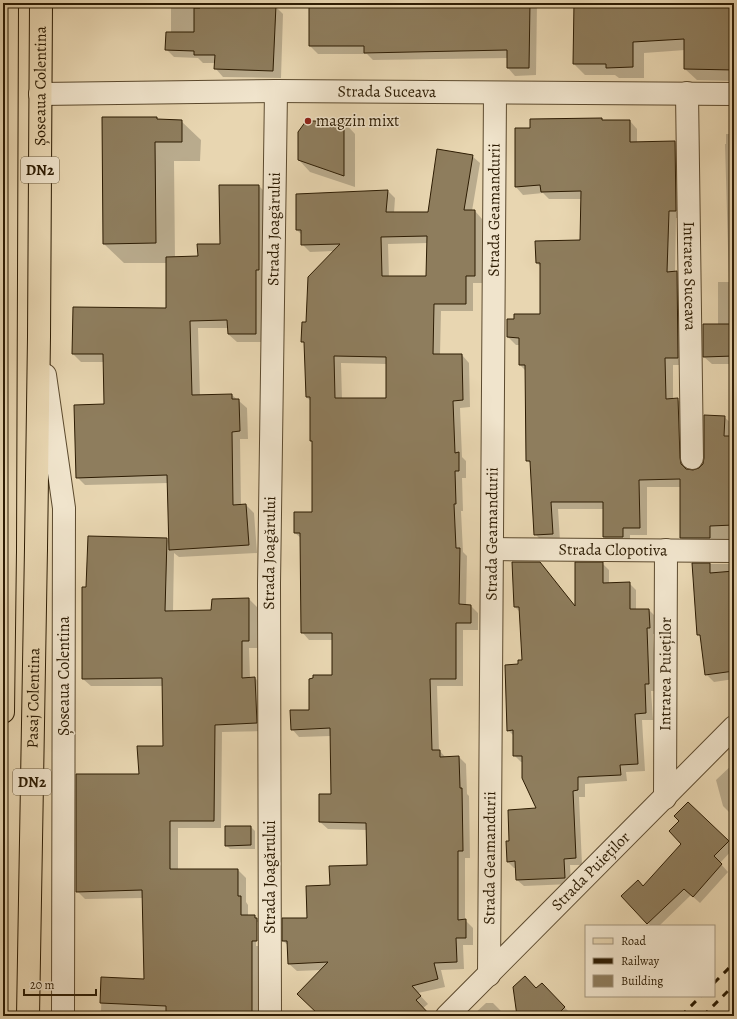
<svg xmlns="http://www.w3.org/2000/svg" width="737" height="1019" font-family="Alegreya,serif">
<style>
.shadow{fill:#0003;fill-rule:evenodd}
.building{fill:#8e7d5d;stroke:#2d1c03;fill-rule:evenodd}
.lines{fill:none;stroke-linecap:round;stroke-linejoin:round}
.street-casing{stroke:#5c4a2e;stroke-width:24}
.primary-casing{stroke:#2d1c03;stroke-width:24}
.highway-casing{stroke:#2d1c03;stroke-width:24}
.street{stroke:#f0e4cc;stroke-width:22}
.primary{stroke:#e8d6b1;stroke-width:22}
.highway{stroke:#e8d6b1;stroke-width:22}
.rail{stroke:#2d1c03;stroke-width:3;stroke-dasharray:7 7;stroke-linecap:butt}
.poi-dot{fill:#8f2418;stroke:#f0e4cc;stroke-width:1.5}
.labels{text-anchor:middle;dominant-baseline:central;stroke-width:3;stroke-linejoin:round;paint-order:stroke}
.shield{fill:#f0e4cc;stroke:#68583f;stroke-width:1}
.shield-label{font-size:15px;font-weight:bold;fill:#2d1c03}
.street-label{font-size:16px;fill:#2d1c03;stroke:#f0e4cc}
.poi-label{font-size:16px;fill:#2d1c03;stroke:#f0e4cc;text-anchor:start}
</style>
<rect width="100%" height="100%" fill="#e8d6b1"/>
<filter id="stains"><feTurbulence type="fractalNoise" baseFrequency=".005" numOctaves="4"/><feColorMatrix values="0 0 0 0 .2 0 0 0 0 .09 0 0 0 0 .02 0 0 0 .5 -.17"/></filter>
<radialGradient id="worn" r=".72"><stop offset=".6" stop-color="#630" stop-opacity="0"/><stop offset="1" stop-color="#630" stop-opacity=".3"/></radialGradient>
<path class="shadow" d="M171 3H270V6H275L283 14 281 78 223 77 216 69V63H203L198 58 174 57 166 49 171 33Z
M310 3H537L536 75 515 76 508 68V58L373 60 367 54H318L310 46Z
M575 3H734V81L697 80 685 69V50L644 53V78H619L615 75H585L574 64Z
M156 118 159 120 181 121 201 140 200 161H174L175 258 199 257 221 245 259 186 267 194 264 342H237L228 334V328H198L200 396 232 395 247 408 248 439H240L241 506 246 505 254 513 257 553 179 557 174 553 173 612 212 611 249 599 257 607V648H249L250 678H255L263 686 264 731 222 732 221 828H178V870H238L246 878V902L248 905V916H254L262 924 260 1016H76V1012L101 1011 102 978 145 980 143 898 85 899 77 891 140 775 164 747 163 686H91L83 679 87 588 167 539 170 543 168 483 85 485 77 477 105 405 104 362H81L73 354 167 309V263H124L104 244ZM256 922H258V946H256Z
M601 119 603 121H630L637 129V142H675L682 149 683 218H676L675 272H677L684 280 685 365H673V399H677L685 407 688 470 693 471 699 469 704 464 724 417 732 424V437H734V546L688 545 681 538V487H647V535H630V545H612L604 537V509H558L560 541 543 542 535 534 531 464 527 460 526 371 520 365V345H516L508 337 541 315V267L537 263 581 241 582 199H549L543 193 523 195 516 187V129H531Z
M344 122 355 134V187L310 172 299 160Z
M726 134H734V364H712L704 357 718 325V282H729L725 144H726Z
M472 156 480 163 472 211H475L482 219V283H473V311H441L440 355H462L469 363 470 407 460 408 462 457 466 461V478H462L463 511H461L463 552 467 556 466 606H471L478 613V630H463V686H437L439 750 446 758 459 757 466 764 467 794 469 796 470 858H465V920L473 928V945H463L464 969 441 970 445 987 418 993 428 1004 423 1008 430 1016H321L322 970 297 971 289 964V946L283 941 308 919 331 886 368 866 367 830 328 829 320 822 332 795 331 736 299 737 292 729 310 711 333 676V640H309L302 632 301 538 295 533 313 513V443L311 441V401L306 397 305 343 302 341 307 323 334 251 310 252 302 244V235L297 230 388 191 395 198 394 213H428ZM428 243 427 277H389L388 244ZM341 363 387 364V399H342Z
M602 563 609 570V584L629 583 636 590V610H649L656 617V634H653L656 691H651L653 720H642L645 771 626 772 627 781 585 784V797H579L582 865H570L571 884 524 886 517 880V868H514L508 862 510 842 538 809 523 762H521L514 755V736L508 730 519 665 523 661 520 612 515 607 546 570 576 607Z
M693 564H734V679L714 682 706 674 702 638 698 634Z
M734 763V815L731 814 723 806 716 780Z
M688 803 734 848 720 863 728 872 700 903 691 895 659 926H651L622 896 644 887 683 844 680 821Z
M251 827 255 831V849H230L226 845Z
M542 984 571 1014 569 1016H518L536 989Z
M486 1003H493L506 1016H472Z"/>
<path class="building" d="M200 3H273V5H276L273 71 214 69 215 55H194V51L165 50 166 32H194V8H200Z
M309 3H530L529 68H507V50L364 53V46H309Z
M574 3H734V70L684 69V39L633 42V67L606 68V64H573Z
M102 117H157V119L182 120V142H155L156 243 103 244Z
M602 118V120H630V142L675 141 676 211H669L667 272 677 271 678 358H665L666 399 678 398 680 458 681 464 686 469 693 470 699 468 703 464 704 458V415L725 416 724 436H734V525L710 526V538H680V479L639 480 640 528H623V537H603V502H551L553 534 534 535 530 461H526L525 365H519V338L507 337V319H514V314H540V263H536L535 241 580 240 581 191 541 192 540 185 515 187V128H530V119Z
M306 121H344V176L298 160V132Z
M437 149 473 155 464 210H475V276H466V304H434L433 354H462L463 400 453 401 455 453 459 452V471H455L456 504H454L456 548H460L459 604 471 605V623H456V679H430L432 750H440V757L459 756 460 788H462L463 851H458V920L466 919V938H456L457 962 434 963 438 979 412 986 421 996 416 1000 431 1016H320L297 994 328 962 288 964 287 941H282V918H307L306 886 330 885 329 866 367 865 366 823 319 822V794H331L330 728 291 730 290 710H309V679L313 678V675H332V633H301L300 533H294V512H312V441H310V397H306L304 342H301L302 322H306L308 277 340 244 301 245V230H296V194L388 190 386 212H428ZM427 236 426 276H382L381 237ZM334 356 386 357V398H335Z
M219 185H259V270H256V334H228L227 320 190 321 192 395 232 394V399H239L240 431 232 432 233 505 246 504 249 545 169 550 167 475 76 478 74 405 104 404 103 354H72L73 307 166 308V257L198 256 197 244H220Z
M703 324H734V356L703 357Z
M88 536 167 538 165 611 211 610 212 599 249 598V641H242V678L255 677 257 723 215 725 214 821H170V869H238V896H241V915H255V918H257V941H252V1016H166V1006L100 1003 101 977 144 979 142 890 76 892V774H139L137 746H163L162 678 82 679V587H86Z
M512 562H540L575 606V562H603V583L630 582V609H649L650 628H647L649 684H645L646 713 635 714 638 764 620 765 621 775 578 777V790L573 791 576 858 564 859 565 878 516 880 515 861 507 862 506 841H509L508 810 536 808 522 778V756H513V730L507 731 505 665 518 664V660H522L519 607H514Z
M692 563H710V573L734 571V671L705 675 700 635H697Z
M688 802 729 841 714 856 722 864 693 897 684 889 647 924 621 896 638 880 643 886 681 844 669 831 679 821 674 816Z
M225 826H251V845L225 846Z
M525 976 536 988 542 983 565 1007 556 1016H517L513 987Z"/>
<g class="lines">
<g class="street-casing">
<g id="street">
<path id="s1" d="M687 93 692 458"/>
<path id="s2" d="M40 94 276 91 734 94"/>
<path d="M45 375 64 508 63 1016"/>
<path id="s3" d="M492 549 734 551"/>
<path id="s4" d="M665 798 666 550"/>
<path id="s5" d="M489 975 495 93"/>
<path id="s6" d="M270 1016 269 584 276 91"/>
<path id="s7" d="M447 1016 734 727"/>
</g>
</g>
<g class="primary-casing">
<g id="primary">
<path id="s8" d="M36 548 39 337 41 3"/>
<path d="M5 550 7 3"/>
</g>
</g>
<g class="highway-casing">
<g id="highway">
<path d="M3 712 5 550"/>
<path id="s9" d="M28 1016 36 548"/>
</g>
</g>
<use href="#street" class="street"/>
<use href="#primary" class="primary"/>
<use href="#highway" class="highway"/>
<path class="rail" d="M714 983 734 963
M681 1016 701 996
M703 1016 734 985"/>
</g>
<circle class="poi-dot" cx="308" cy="121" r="4"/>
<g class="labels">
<g class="shield">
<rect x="21" y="157" width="38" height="26" rx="3"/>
<rect x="13" y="769" width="38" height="26" rx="3"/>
</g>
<g class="shield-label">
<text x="40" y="170">DN2</text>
<text x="32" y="782">DN2</text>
</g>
<g class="street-label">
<text stroke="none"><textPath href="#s8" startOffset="462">Șoseaua Colentina</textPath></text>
<text stroke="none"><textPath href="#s2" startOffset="347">Strada Suceava</textPath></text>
<text stroke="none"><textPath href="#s5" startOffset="765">Strada Geamandurii</textPath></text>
<text stroke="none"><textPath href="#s6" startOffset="787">Strada Joagărului</textPath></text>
<text stroke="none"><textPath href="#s1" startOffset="183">Intrarea Suceava</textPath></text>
<text stroke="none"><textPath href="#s5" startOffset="441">Strada Geamandurii</textPath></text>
<text stroke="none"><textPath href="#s3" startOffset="121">Strada Clopotiva</textPath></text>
<text stroke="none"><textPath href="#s6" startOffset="463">Strada Joagărului</textPath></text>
<text stroke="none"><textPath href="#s4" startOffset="124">Intrarea Puieților</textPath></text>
<text transform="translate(64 676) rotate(-90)">Șoseaua Colentina</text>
<text stroke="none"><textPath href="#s9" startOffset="318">Pasaj Colentina</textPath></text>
<text stroke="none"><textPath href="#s5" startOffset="117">Strada Geamandurii</textPath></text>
<text stroke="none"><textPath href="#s7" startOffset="204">Strada Puieților</textPath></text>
<text transform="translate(270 877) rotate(-90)">Strada Joagărului</text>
</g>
<g class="poi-label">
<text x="316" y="121">magzin mixt</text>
</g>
</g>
<rect width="737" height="1019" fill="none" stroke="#e8d6b1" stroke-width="16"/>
<rect x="4" y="4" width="729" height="1011" fill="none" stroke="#2d1c03" stroke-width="2"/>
<rect x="8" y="8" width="721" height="1003" fill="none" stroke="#2d1c03"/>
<rect x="585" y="925" width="130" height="72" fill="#f0e4cc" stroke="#a2947c"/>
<rect x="593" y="938" width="20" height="6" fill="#e8d6b1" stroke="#a2947c"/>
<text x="621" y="945" font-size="12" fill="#2d1c03">Road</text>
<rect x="593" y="958" width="20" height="6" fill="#2d1c03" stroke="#a2947c"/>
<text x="621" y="965" font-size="12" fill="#2d1c03">Railway</text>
<rect x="593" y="975" width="20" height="12" fill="#8e7d5d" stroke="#a2947c"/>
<text x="621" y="985" font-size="12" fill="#2d1c03">Building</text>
<path d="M24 989v6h72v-6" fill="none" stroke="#2d1c03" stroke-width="2"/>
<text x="30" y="989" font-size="12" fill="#2d1c03" stroke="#f0e4cc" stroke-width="3" paint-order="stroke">20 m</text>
<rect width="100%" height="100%" filter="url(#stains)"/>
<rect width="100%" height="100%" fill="url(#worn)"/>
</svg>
